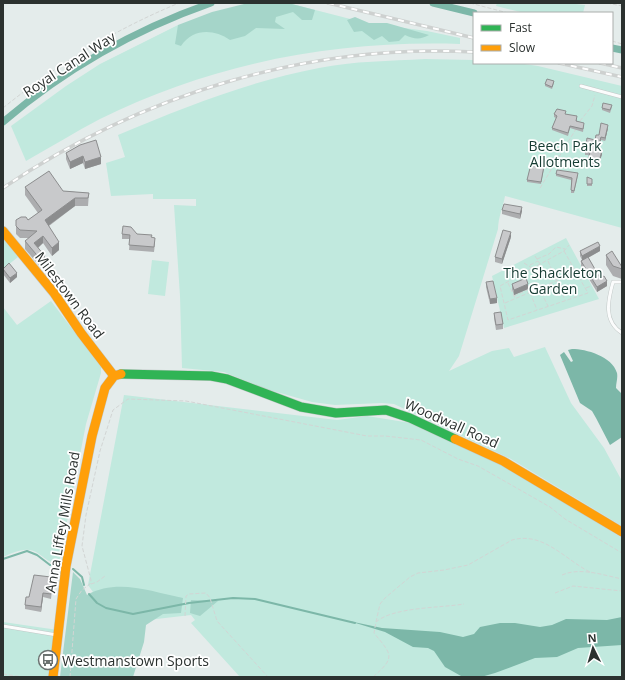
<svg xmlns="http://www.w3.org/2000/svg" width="625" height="680" font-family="'Open Sans',sans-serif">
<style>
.green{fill:#c1e9de}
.forest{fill:#a5d5c9}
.water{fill:#7cb7a8}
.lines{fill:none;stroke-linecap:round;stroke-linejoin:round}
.stream{stroke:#7cb7a8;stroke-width:2}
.canal{stroke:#7cb7a8;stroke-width:7}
.lane-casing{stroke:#c2c8c7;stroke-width:4}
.fast-casing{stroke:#c2c8c7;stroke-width:10}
.slow-casing{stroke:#c2c8c7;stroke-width:10}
.path{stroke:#d2d5d4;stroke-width:1;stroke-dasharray:4 2;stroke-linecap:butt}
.lane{stroke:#fbfcfc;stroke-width:3}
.fast{stroke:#30b455;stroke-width:9}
.slow{stroke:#ff9f0a;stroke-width:9}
.rail-casing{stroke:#ced1d0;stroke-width:3.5}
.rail{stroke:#fff;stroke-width:2;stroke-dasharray:6;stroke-linecap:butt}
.wall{fill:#acadaf}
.shaded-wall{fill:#8c8d8e}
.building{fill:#c8c9cb;stroke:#8c8d8e}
.labels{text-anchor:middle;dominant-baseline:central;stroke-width:3.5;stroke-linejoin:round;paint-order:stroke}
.street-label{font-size:14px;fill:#2b312f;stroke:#fff}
.park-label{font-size:14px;fill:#153b32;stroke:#fff}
.poi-label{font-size:14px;fill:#2b312f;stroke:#fff;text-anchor:start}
</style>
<rect width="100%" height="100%" fill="#e4eceb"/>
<path class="green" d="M280 3H288L366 23 427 31 460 38V44C335 40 213 63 100 119 75 132 51 147 26 161L11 126 66 86 100 64 178 25 179 39Z
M497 3H567L585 5 583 13H525L496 6Z
M425 59 474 60V63H517L538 66 622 86V228L505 196C503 207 498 218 498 229L459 356 449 371 492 351 509 348 514 357 545 347 571 403 604 448 622 481V526L511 459 394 404 382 403 335 405 312 402 266 389 224 372 182 368 180 296 174 205 196 206V199H153V194L111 196 106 163 125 157 118 135C185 107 247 82 319 68 354 61 390 61 425 59Z
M3 238 18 257 3 269Z
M566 238 599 299 504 328 492 276Z
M152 260 169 262 165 296 148 294Z
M51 301 101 367V373L86 424 59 563C49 563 46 559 39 554 28 545 14 552 3 557V307L17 325Z
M124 395 337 420 367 416 411 423 512 470 622 538V677H240L191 623 195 620 191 615 148 620 100 602 88 585Z
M3 622 58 630 53 677H3Z"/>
<path class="forest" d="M248 3H288L315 10 312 20H302L293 12 276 17 275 22 285 29 256 28 245 36 230 40C214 29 193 28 181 46L175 44 178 25 212 12Z
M355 17 369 23H387L429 35C420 40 414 39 405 35L399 41 389 42 382 36 374 40 362 31 354 32 347 20Z
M73 572 80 579 87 595C118 578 151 592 183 598L181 613 163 614 146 625 144 642 133 677H60Z
M191 600 218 601 200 616 190 613Z"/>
<path class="water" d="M572 349C586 349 612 356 617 373 618 378 616 383 616 388L622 394V437L610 445 596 418 592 411 580 403 560 355 564 352 571 362 573 361 568 350Z
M622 617V645L578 648 557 657 535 658 495 673 481 677H469L461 676 445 667 434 651 428 648 413 647 385 632 349 621 382 628 440 632 463 637 474 634 480 627 500 623H515L540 627 552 625 566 619 607 620Z"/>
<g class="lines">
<path class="stream" d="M3 559 27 551 37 555 50 565H60
M73 569 82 577 84 585
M89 594 97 603 106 608 133 614 189 603 233 598 255 599 355 623"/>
<path class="canal" d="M433 3 474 13
M612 48 622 50
M3 122C65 69 134 30 211 3"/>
<g class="lane-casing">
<path id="lane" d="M581 86 622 97
M622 282H613C608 300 603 321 622 333
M3 626 57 635"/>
</g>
<g class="fast-casing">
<path id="fast" d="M121 374 211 376 227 379 301 407 336 413 386 410 410 418 455 439"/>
</g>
<g class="slow-casing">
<path id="slow" d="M3 231 54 293 81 333 114 376
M455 439 503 461 622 532
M53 677 66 566 92 436 105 388 114 376 121 374"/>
</g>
<path class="path" d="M470 3 508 13
M607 3 622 6
M612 41 622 44
M3 108C56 65 116 29 179 3
M580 121 592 106 595 95
M540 188 576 129
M564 251 588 293 508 320 500 286 564 251 569 245
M535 256 540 264
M537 259 549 254 556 247 565 249
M548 261 565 300
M524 263 532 268
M530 265 538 261
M536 282 548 306
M508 283 515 298
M528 287 537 310
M586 288 591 286
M514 296 529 289
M505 303 575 273
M562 575C580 567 603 575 622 579
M91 584 97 582 105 576
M555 593 573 586 622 591
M185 616 186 596 189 594 206 593 210 598 217 621 268 677
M376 622 380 604 385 598 410 577 418 573 444 570 468 565 512 540C544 531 566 561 592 573
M3 674 23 677
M70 677 76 599 82 590 90 584 91 580 82 546 86 515 100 451 113 410 128 399 186 401 367 436H385L421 440 458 459 478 466 550 507 565 519 622 553
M373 677C396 657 392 655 374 633L376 622C393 607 440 608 464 604"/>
<use href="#lane" class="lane"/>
<use href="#fast" class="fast"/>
<use href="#slow" class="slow"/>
<g class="rail-casing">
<path id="rail" d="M328 3 474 38
M559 63 622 77
M600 63 622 68
M3 188C140 95 308 43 474 52"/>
</g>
<use href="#rail" class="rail"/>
</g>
<path class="wall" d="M554 83 552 89 545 86V84Z
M612 107 610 113 602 110V108Z
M554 114H566L577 119V121L584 125 583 132 570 128 568 136 552 130V128L556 118 554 117Z
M608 128 605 141 601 140 598 150 602 154 599 164 595 163 594 166 588 163 589 155H585V151L599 135Z
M80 145 101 164 85 169 83 163 70 169 66 159V153Z
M622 159V169H621V164Z
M538 165 544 168 541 184 527 182V180Z
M556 174 578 175 574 193H571V180L556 176Z
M592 179V186H587V184Z
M25 187 63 191 89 193 88 206H75L49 226 59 250 52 256 43 243 38 248 45 264 41 268 25 249V241L29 238H20L16 234V226L28 220 38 213 25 195Z
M502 210 522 211 520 219 502 214Z
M122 234H137L151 237 155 243 154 252 129 250 130 239H122Z
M511 237 502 264 495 262V257Z
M580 251H600L588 258 600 278 607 286 597 292 581 266V261L582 260 580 256Z
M606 255 622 269V279L613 276 606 265Z
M3 269 17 277 10 283 3 274Z
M486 282 497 303 490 304 486 287Z
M512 284 528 289 514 295 512 289Z
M494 313 503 324V329L496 330 494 318Z
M51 582 50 585 52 590 51 599 43 597 41 612 25 609V605L29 597Z"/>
<path class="shaded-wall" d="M608 125V128L605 141V138Z
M601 137V140L597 153V150Z
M602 151V154L599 164V161Z
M83 156V163L70 169V162Z
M101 157V164L85 169V162Z
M75 198V206L45 228V220Z
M522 207V211L520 219V214Z
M511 232V237L502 264V259Z
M43 236V243L34 251V243Z
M59 242V250L52 256V248Z
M600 246V251L582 261V256Z
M45 256V264L41 268V260Z
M17 273V277L10 283V278Z
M607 281V286L597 292V287Z
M528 284V289L514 295V290Z
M497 298V303L490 304V299Z
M43 593V597L41 612V607Z"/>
<path class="building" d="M547 79 554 81 552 87 545 84Z
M603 103 612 105 610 110 602 108Z
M557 109 566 111 565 114 577 116 576 121 584 123 583 129 570 126 568 133 552 128 557 116 554 114Z
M601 123 608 125 605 138 601 137 597 150 602 151 599 161 595 160 594 163 588 160 590 152 585 151 587 138 595 140 596 135H599Z
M96 140 101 157 85 162 83 156 70 162 66 153 80 145Z
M532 160 538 162V164L544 166 541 182 527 180Z
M557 170 578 173 574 191 571 190 572 178 556 174Z
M49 171 63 191 89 193 88 198H75L45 220 59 242 52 248 43 236 34 243 45 256 41 260 25 241 37 231 20 230 16 226V220L21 217H26L28 220 42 210 25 187Z
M587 177 592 179V184H587Z
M504 204 522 207 520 214 502 210Z
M123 226 131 227 137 234 152 235 151 237 155 238 154 247 129 245 130 235 122 234Z
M503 230 511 232 502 259 495 257Z
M598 242 600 246 582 256 580 251Z
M612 251 622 267V269L613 266 606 255Z
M588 257 600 278 604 276 607 281 597 287 581 261Z
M9 263 17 273 10 278 3 269Z
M526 278 528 284 514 290 512 284Z
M493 281 497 298 490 299 486 282Z
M501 312 503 324 496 325 494 313Z
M34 575 51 577 50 585H52L51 594 43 593 41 607 25 605 26 597H29Z"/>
<defs>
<g id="bus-ring" transform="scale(1)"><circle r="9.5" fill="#fff" stroke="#6c7271" stroke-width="1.5"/><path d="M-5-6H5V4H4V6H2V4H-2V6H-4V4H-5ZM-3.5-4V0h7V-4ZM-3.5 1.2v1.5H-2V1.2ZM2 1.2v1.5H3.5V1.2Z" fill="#6c7271"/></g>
</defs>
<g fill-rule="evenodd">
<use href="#bus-ring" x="48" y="660"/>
</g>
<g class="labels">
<g class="street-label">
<text transform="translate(69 64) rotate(-33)">Royal Canal Way</text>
<text transform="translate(70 295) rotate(53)">Milestown Road</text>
<text transform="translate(452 423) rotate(24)">Woodwall Road</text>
<text transform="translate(62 522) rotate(-80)">Anna Liffey Mills Road</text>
</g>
<g class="park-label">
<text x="565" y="145">Beech Park<tspan x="565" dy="16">Allotments</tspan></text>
<text x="553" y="272">The Shackleton<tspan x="553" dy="16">Garden</tspan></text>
</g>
<g class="poi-label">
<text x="62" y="660">Westmanstown Sports</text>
</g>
</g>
<rect width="625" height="680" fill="none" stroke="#2b312f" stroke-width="8"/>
<rect x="473" y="12" width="140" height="52" fill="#ffffff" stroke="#aaadac"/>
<rect x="481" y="25" width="20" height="6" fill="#30b455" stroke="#aaadac"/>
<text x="509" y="32" font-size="12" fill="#2b312f">Fast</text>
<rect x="481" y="45" width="20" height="6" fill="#ff9f0a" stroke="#aaadac"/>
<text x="509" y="52" font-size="12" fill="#2b312f">Slow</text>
<g transform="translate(593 648) rotate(355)" stroke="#ffffff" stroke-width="3" paint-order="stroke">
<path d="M0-3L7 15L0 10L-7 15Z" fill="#2b312f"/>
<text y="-6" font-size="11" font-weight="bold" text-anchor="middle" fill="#2b312f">N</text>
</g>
</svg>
